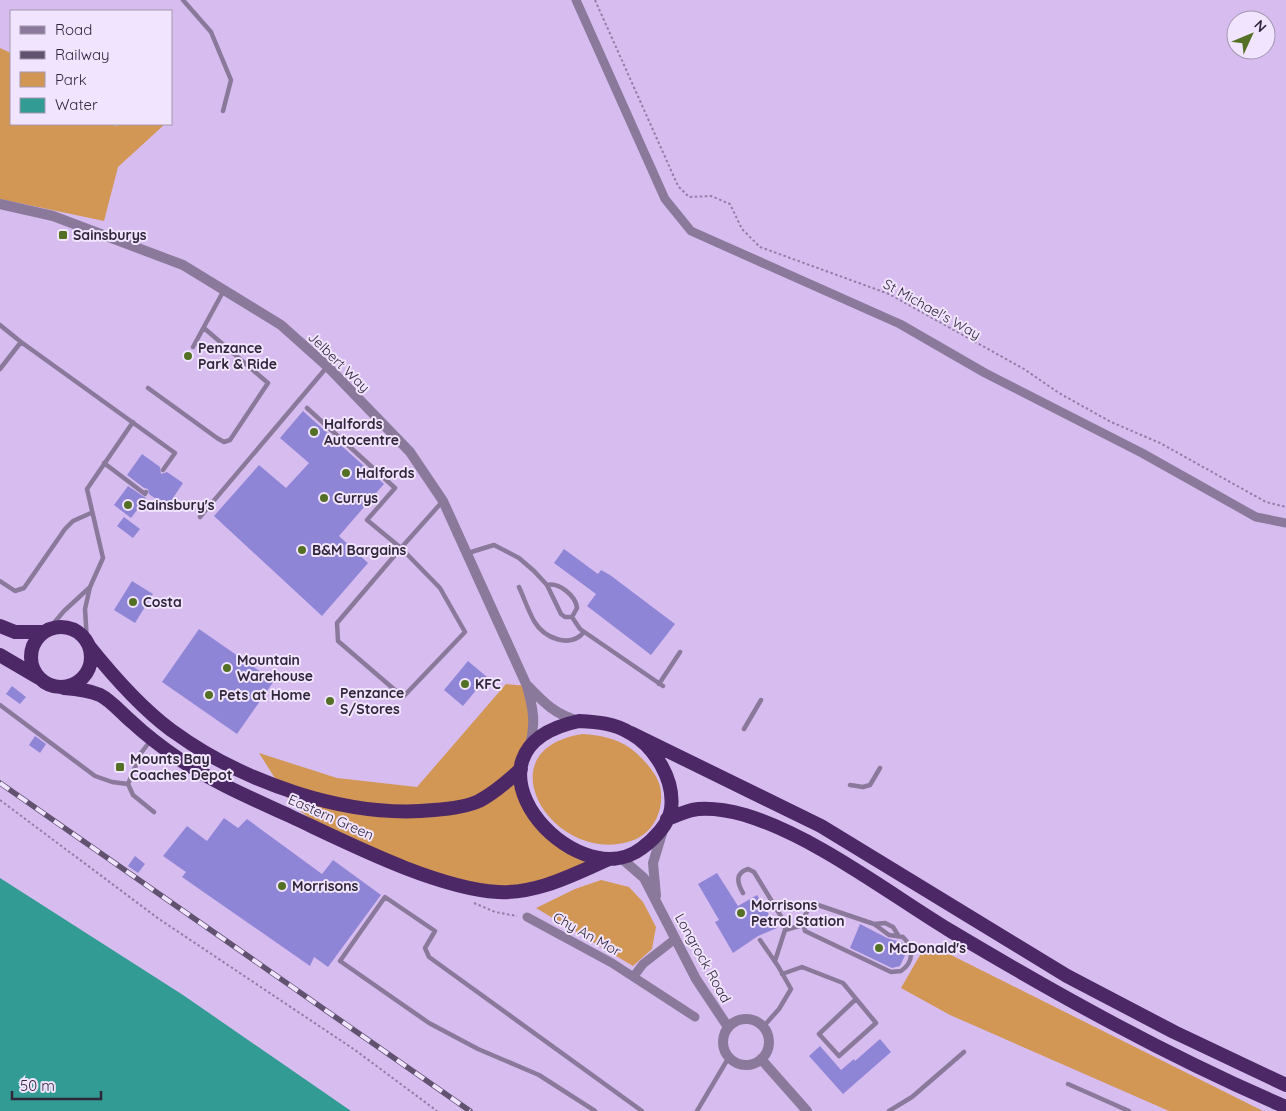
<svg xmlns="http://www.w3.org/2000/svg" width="1286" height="1111" font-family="Quicksand,sans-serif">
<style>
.green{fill:#d29754}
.water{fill:#329b93}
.building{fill:#8f85d6}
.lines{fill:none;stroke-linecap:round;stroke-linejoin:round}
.path{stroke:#927ea5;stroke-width:2;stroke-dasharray:2.5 2.5;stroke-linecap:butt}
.service{stroke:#8a799a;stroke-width:4.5}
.minor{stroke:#8a799a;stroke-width:9}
.tertiary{stroke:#8a799a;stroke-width:10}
.trunk{stroke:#4c2867;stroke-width:14}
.rail-casing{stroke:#615270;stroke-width:5.5}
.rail{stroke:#f1e4fe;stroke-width:4;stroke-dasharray:11;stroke-linecap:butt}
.poi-dot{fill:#537025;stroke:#f1e4fe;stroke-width:2}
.labels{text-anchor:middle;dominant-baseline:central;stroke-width:4;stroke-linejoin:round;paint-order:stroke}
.poi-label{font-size:14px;font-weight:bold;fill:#30263a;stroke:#f1e4fe;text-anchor:start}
.street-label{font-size:14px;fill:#30263a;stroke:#f1e4fe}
</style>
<rect width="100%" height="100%" fill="#d7bcf0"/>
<path class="green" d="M0 48 11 53V124H108L117 126 118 124H165L118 167 104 221 0 199Z
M506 684 527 686 534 712 521 769 540 822 594 857 557 882 470 889 337 838 292 805 259 753 337 778 417 787Z
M583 734C599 735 616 738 630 748 641 756 656 772 660 786 665 809 654 834 631 841 553 867 481 749 583 734Z
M601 880 629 887 643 902 656 927 652 949 633 966 536 908 575 889Z
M927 943 1263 1111H1169L950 1015 901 988Z"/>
<path class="water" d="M0 878 183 995 351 1111H0Z"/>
<path class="building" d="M303 411 384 484 339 536 368 563 322 616 214 516 259 465 286 488 309 463 280 438Z
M142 454 160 467 161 474 167 472 183 483 167 507 149 494 148 489 144 488 127 475Z
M128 486 146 498 131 518 114 505Z
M124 517 140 529 133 538 117 526Z
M564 549 598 574 601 570 610 575 675 624 651 655 587 606 596 594 554 563Z
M132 581 153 594 135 623 114 610Z
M199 629 274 681 237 734 162 682Z
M468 661 487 677 463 706 444 690Z
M12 686 26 697 20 704 6 694Z
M35 736 46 744 40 753 29 745Z
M224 818 238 828 247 819 322 874 333 860 381 895 328 967 314 957 310 966 182 877 186 872 163 856 187 826 207 841Z
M135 856 145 864 138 873 128 866Z
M717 873 738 906 757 895 777 928 758 936 733 953 715 922 719 920 698 884Z
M860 924 887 938 903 943 907 951 900 966 892 968 850 948Z
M880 1039 891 1052 843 1094 809 1056 820 1046 841 1070 854 1059 855 1061Z"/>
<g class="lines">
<path class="path" d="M595 0 678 186 689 197 711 196 730 204 742 229 760 247 889 294 1024 369 1059 393 1111 422 1160 443 1266 502 1286 507
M0 800 159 919 355 1050 437 1111
M474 903 495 912 517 916"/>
<path class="service" d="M183 0 211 32 231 80 223 111
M0 325 21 342 175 453 163 470
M193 347 224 290
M0 369 21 342
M148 388 217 438 224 442 230 440 268 383 204 328
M307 408 395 488 367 520 401 548 442 502
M104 463 145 494 146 492
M200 517 327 367
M401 548 440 588 465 632 403 697 338 641 337 623Z
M468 553 494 545 519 558 534 571 547 585 561 614 565 617H572
M0 581 15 591 24 588 65 529 73 521 91 513
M547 585C559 582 576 596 577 608L572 617
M519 587C524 598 528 610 534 621 544 638 570 649 584 632
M572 617 580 629 663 686
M48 630 64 611 89 588
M87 642 85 609 90 587 103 558 87 489 133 422
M659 684 680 652
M0 705 95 776 112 782 128 784
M744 729 761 700
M151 740 141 753 128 784 133 795 154 812
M850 785 863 787 870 785 880 768
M743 893C737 883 735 873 748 869L754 872 785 923V930L775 961
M874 924 889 935 903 937C914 948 914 962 901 971L891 972 805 931C802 921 805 909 815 904L874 924 885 923 893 927 898 935
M785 930 803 925
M760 940 778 966 791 989 779 1009 763 1027
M782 974 802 967 843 983 876 1023 839 1056 819 1034 855 1000
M1068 1084 1129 1111
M595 1111 539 1075 478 1049 429 1023 340 961 385 897 435 931 425 948 429 957 642 1111
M697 1111 729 1057
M889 1111 912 1097 964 1052"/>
<path class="minor" d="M576 0 665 199 691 231 900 324 985 373 1142 453 1256 517 1286 523
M527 917 612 963 695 1017
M634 976 643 964 675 939"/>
<path class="tertiary" d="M0 204 53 216 183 265 281 325 328 367 410 452 443 501 527 686C533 708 536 723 530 745
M528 686C544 703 556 715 579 721
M621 858 644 878 696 979 728 1027
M656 896 653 863 663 830
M723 1042a23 23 0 1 1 46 0a23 23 0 1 1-46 0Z
M761 1059 807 1111"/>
<path class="trunk" d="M0 626 15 632H44
M31 657a30 30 0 1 1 60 0a30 30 0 1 1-60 0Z
M89 646C113 676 140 707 171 730 242 782 346 819 434 810 448 809 466 807 479 801 494 793 508 781 521 769
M0 655 39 678
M64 688C77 689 88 690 100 695 112 701 122 714 132 722 147 736 163 748 179 759 213 782 253 799 290 816 348 843 435 888 498 892 538 894 574 874 609 859
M579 721C597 722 614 723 630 733 655 747 675 780 671 809 669 824 654 839 642 848 574 900 444 750 579 721Z
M631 733 821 826 1067 976 1174 1032 1286 1085
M667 819C675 816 684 812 692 810 708 807 730 811 745 815 814 836 887 892 949 930 1058 995 1169 1057 1286 1107"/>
<g class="rail-casing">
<path id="rail" d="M0 783 470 1111"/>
</g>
<use href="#rail" class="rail"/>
</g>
<g class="poi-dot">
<rect x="58" y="230" width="10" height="10" rx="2.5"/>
<circle cx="188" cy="356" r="5"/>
<circle cx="314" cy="432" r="5"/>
<circle cx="346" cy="473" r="5"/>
<circle cx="324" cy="498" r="5"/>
<circle cx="128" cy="505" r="5"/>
<circle cx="302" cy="550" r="5"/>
<circle cx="133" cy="602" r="5"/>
<circle cx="227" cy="668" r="5"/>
<circle cx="465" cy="684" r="5"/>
<circle cx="209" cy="695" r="5"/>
<circle cx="330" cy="701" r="5"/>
<rect x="115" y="762" width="10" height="10" rx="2.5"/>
<circle cx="282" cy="886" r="5"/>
<circle cx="741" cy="913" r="5"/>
<circle cx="879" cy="948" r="5"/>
</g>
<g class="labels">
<g class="poi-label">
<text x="73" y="235">Sainsburys</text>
<text x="198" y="348">Penzance<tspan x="198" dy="16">Park &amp; Ride</tspan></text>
<text x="324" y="424">Halfords<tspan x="324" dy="16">Autocentre</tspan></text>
<text x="356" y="473">Halfords</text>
<text x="334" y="498">Currys</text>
<text x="138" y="505">Sainsbury's</text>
<text x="312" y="550">B&amp;M Bargains</text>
<text x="143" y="602">Costa</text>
<text x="237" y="660">Mountain<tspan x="237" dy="16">Warehouse</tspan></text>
<text x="475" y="684">KFC</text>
<text x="340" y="693">Penzance<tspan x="340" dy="16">S/Stores</tspan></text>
<text x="219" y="695">Pets at Home</text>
<text x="130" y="759">Mounts Bay<tspan x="130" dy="16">Coaches Depot</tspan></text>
<text x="292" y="886">Morrisons</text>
<text x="751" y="905">Morrisons<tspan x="751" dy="16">Petrol Station</tspan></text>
<text x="889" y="948">McDonald's</text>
</g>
<g class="street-label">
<text transform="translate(932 309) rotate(29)">St Michael's Way</text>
<text transform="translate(339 362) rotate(44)">Jelbert Way</text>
<text transform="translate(331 817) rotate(24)">Eastern Green</text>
<text transform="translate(587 934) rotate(29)">Chy An Mor</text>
<text transform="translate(703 958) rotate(61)">Longrock Road</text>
</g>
</g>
<rect x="10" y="10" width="162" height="115" fill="#f1e4fe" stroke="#a498b0"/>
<rect x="20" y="26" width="25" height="8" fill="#8a799a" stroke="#a498b0"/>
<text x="55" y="35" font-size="15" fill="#30263a">Road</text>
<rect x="20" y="51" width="25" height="8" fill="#615270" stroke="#a498b0"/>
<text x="55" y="60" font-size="15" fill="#30263a">Railway</text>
<rect x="20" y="72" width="25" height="15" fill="#d29754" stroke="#a498b0"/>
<text x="55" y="85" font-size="15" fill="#30263a">Park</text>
<rect x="20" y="98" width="25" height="15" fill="#329b93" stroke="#a498b0"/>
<text x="55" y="110" font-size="15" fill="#30263a">Water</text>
<g transform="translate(1251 35) rotate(46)"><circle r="24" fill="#f1e4fe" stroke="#a498b0"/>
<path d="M0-4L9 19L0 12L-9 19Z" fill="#537025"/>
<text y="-8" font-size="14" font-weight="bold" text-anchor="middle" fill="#30263a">N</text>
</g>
<path d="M12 1091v8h89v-8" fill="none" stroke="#30263a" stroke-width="2.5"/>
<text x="20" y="1091" font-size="15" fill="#30263a" stroke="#f1e4fe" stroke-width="4" paint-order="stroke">50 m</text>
</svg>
